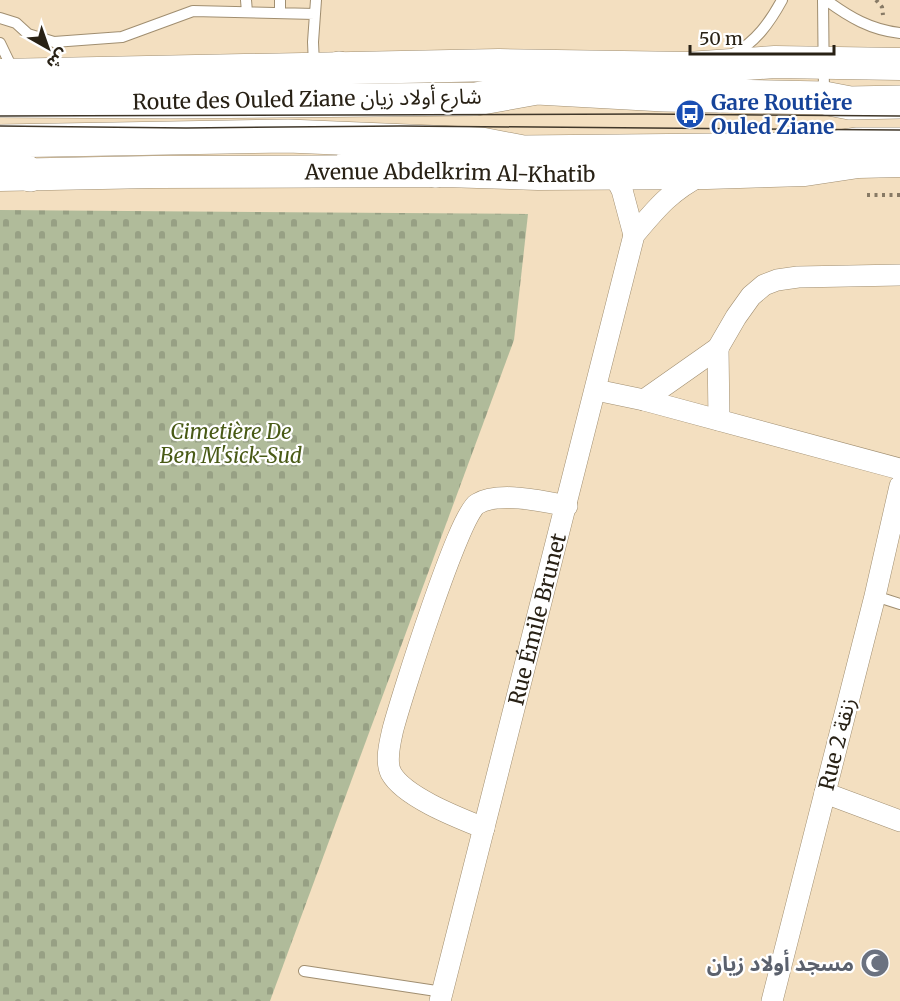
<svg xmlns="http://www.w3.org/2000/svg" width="900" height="1001" font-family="Merriweather,'Noto Sans Arabic',serif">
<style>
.cemetery{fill:url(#cemetery-stones)}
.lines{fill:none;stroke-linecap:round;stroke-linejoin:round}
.lane-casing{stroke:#a08e70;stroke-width:12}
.street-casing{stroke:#a08e70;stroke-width:22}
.secondary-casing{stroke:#a08e70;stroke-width:33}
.highway-casing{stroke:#a08e70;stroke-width:34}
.path{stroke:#877a65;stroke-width:4;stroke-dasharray:3 4.5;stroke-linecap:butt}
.lane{stroke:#fff;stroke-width:10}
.street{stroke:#fff;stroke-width:21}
.secondary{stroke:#fff;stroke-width:32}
.highway{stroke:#fff;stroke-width:33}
.tram{stroke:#403729;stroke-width:1.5}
.labels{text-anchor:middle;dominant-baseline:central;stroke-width:4.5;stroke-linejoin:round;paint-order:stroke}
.street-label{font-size:21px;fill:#282115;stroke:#fff}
.transit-label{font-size:21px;font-weight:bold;fill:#164399;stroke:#fff;text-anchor:start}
.park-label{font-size:21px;font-style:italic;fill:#495a16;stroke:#fff}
.worship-label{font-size:21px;font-weight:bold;fill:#5b616d;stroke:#fff;text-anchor:end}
</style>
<defs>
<pattern id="cemetery-stones" width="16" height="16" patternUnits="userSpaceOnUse" patternTransform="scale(1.5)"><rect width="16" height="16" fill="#b0bb9a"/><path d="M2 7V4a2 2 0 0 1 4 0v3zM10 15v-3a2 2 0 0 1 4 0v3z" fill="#97a084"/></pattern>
</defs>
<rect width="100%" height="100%" fill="#f3dfc0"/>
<path class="cemetery" d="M0 210 528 214 514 340 270 1001H0Z"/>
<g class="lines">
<g class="lane-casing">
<path id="lane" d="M246 0 247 12
M280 0V13
M823 0 824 95
M826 0C849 17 871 30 900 33
M0 18 16 23 28 34 54 42 122 37 193 11 315 14
M0 43 13 70
M733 54C756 42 770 22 782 0
M314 65 313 42 316 0
M875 596 900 604
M304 971 443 992"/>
</g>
<g class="street-casing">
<g id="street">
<path d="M613 173 622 190 634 235"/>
<path d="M718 348 719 420"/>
<path d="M596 390 644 400 900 469"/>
<path d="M644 400 718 348 736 317 751 296 764 285 777 280 798 277 900 275"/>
<path d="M825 793 900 821"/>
<path d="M484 828C459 818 404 797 391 773 385 761 390 742 393 729 401 699 459 514 477 504 498 491 543 501 567 506"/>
<path id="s1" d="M440 1001 634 235C655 210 671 190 702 175"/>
<path d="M772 1001 875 596 900 486"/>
</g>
</g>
<g class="secondary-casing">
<g id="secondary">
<path d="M0 75 499 65 688 68 775 62 900 64"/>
<path id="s2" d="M0 175 153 172 445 171 538 174 707 173 805 170 858 162 900 161"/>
</g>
</g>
<g class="highway-casing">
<path id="highway" d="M284 100 339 68
M0 101 171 102 476 99 537 88 664 95 824 98 850 103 900 102
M0 141 288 136 481 144 523 152 821 149 856 144H900
M0 151 30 175
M353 160 383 162 436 171"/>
</g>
<path class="path" d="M876 0 882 7 883 15
M867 195H900"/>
<use href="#lane" class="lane"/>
<use href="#street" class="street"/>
<use href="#secondary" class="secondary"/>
<use href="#highway" class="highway"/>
<path class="tram" d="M0 116 647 114 900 116
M0 126 186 128 400 126 900 130"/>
</g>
<defs>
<g id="bus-disc" transform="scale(1.5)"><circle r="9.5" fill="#1a4fb4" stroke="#fff"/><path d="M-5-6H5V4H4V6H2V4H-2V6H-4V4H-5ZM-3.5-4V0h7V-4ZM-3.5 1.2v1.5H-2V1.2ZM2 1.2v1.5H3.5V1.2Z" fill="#fff"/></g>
<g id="mosque-disc" transform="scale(1.5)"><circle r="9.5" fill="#6b7280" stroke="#fff"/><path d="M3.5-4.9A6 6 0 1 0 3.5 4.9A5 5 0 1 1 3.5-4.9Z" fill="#fff"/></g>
</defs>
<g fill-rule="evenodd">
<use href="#bus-disc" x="690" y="114"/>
<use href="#mosque-disc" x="875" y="963"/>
</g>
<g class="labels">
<g class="street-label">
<text transform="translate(307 99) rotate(-1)">Route des Ouled Ziane شارع أولاد زيان</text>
<text stroke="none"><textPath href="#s2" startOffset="450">Avenue Abdelkrim Al-Khatib</textPath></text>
<text stroke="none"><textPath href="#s1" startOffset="394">Rue Émile Brunet</textPath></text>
<text transform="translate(837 744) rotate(-76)">Rue 2 زنقة</text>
</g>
<g class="transit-label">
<text x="711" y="102">Gare Routière<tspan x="711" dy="24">Ouled Ziane</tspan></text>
</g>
<g class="park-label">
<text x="231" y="431">Cimetière De<tspan x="231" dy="24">Ben M'sick-Sud</tspan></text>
</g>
<g class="worship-label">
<text x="854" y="963">مسجد أولاد زيان</text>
</g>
</g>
<g transform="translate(48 48) rotate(140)" stroke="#ffffff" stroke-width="4.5" paint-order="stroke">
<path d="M0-4.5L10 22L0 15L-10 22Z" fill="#282115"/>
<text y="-9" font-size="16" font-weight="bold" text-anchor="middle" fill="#282115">ش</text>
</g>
<path d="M690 45v9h144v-9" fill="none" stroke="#282115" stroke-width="3"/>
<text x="699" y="45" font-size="18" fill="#282115" stroke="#ffffff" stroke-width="4.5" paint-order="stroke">50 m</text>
</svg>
